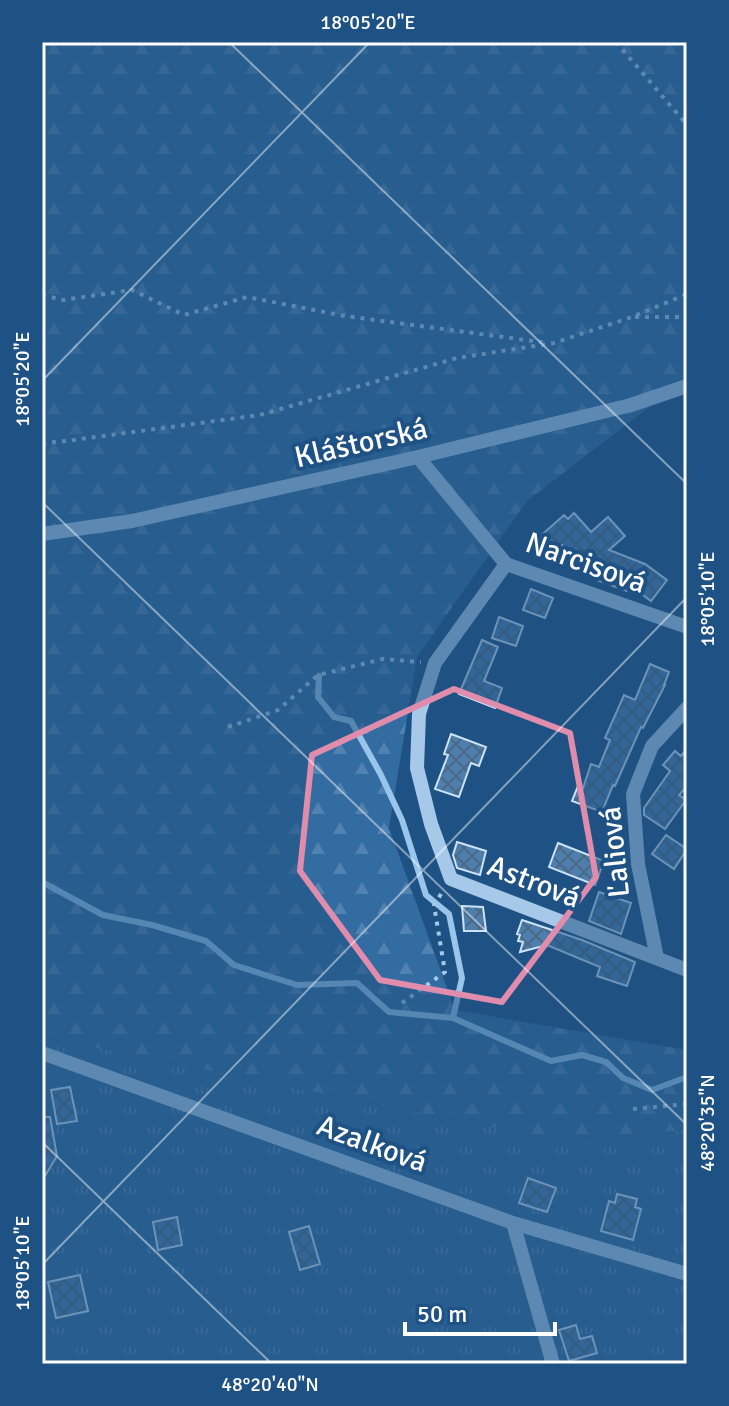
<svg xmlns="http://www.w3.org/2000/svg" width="729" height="1406" font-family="Signika,sans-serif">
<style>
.grass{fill:url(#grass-tufts)}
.forest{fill:url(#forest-firs)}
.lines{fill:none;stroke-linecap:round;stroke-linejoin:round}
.stream{stroke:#9ac5eb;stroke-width:6}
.building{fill:url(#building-cross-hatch);stroke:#cbe2f7;stroke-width:2}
.path{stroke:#a7c9e9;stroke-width:4;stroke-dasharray:4 6;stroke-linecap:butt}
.minor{stroke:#a7c9e9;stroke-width:14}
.marked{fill:none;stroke:#e08cad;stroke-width:6;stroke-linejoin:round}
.ticks{fill:none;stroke:#fff;stroke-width:2;stroke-opacity:0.45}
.labels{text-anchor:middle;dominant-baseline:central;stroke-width:8;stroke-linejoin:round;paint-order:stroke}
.street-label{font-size:30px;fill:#fff;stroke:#1f5284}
.neatline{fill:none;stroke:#fff;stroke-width:3}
.ticks-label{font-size:20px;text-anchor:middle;fill:#fff}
</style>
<defs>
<pattern id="grass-tufts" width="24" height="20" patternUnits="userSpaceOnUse" patternTransform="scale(2)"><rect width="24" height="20" fill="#336ca1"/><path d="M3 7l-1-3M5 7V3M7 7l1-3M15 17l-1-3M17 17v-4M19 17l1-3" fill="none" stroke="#5282af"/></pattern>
<pattern id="forest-firs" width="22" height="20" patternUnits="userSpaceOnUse" patternTransform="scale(2)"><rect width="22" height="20" fill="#336ca1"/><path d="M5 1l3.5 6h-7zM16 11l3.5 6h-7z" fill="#5282af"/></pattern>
<pattern id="building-cross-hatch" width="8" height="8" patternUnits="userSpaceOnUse" patternTransform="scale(2)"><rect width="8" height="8" fill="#4c7eae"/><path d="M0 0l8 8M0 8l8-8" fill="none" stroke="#4c6882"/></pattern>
</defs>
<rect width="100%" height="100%" fill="#1f5284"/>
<path class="grass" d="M42 1037 557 1140 687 1130V1364H42Z"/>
<path class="forest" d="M42 42H687V378L527 501 417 657 389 828 455 1010 687 1050V1130L557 1140 42 1037Z"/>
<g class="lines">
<path class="stream" d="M319 676 318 697 334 717 351 721 381 775 402 820 426 895 449 914 462 978 453 1018
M42 882 103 915 152 925 206 941 234 965 297 985 357 983 389 1012 453 1018 551 1061 582 1055 606 1062 623 1078 652 1090 687 1077"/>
</g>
<path class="building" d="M574 513 591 532 608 517 625 536 609 550 645 564 667 580 651 601 630 585 627 591 591 578 562 545 551 554 537 539 564 515 568 519Z
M531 589 553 598 545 618 523 610Z
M499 617 523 626 516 646 492 638Z
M482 640 498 647 484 681 502 688 495 708 459 694Z
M650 664 669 672 664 685H665L643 728 641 727 615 786 613 785 602 812 572 801 578 786 583 788 591 764 599 767 610 740 605 738 624 695 635 700Z
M451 734 486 747 479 766 471 763 459 797 435 789 448 755 444 754Z
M687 748V786L679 795 686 800 665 829 644 815V808L670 771 663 765 675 751 681 756Z
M666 835 687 849 674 869 652 854Z
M457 842 486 851 480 875 457 868 453 855Z
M558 843 604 861 595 885 549 867Z
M599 892 631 903 621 934 589 921Z
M462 906 483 907 486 931H464Z
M522 920 582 940 635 962 627 986 597 976 600 967 547 945 520 952 523 942 518 941 520 935 517 934Z
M70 1087 77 1121 57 1124 51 1090Z
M42 1117H50L57 1156 42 1181Z
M528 1178 556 1188 547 1212 519 1203Z
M617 1194 637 1199 635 1207 641 1209 633 1240 601 1231 609 1201 615 1203Z
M177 1217 182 1245 158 1250 153 1222Z
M309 1226 320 1264 300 1270 289 1232Z
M80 1275 88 1311 56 1318 48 1282Z
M576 1325 580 1339 592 1336 597 1353 569 1361 559 1330Z"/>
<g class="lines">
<path class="path" d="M616 42 687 125
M42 295 63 300 132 290 184 315 247 297 345 316 548 343
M635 317H687
M42 443 66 441 260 415 457 358 554 343 632 317 687 294
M228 727 278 710 318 675 383 659 421 662
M402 1003 445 972 434 905 443 891
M633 1109 687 1104"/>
<path class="minor" d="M418 457 506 564 687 627
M42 534 132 521 418 457 631 405 687 386
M506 564 435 663 419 714 417 768 431 824 451 879 687 970
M657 958 638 864 633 794 652 746 687 708
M42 1053 513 1223 687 1274
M513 1223 553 1364"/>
</g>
<path d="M0 0H729V1406H0ZM454 689 570 733 596 877 502 1002 380 980 300 871 312 755Z" fill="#1f5284" fill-opacity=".55" fill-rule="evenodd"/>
<path class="marked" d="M454 689 570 733 596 877 502 1002 380 980 300 871 312 755Z"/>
<path class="ticks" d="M229 42 687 484M42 381 370 42M42 502 687 1125M42 1142 272 1364M42 1265 687 597"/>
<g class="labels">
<g class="street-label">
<text transform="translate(361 443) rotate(-13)">Kláštorská</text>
<text transform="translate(586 563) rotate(20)">Narcisová</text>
<text transform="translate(615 852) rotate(-96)">Ľaliová</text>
<text transform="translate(534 882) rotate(21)">Astrová</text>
<text transform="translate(372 1144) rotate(20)">Azalková</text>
</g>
</g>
<rect width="729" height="1406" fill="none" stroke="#1f5284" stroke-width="88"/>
<path d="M405 1322v12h150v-12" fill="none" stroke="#ffffff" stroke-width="4"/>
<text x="417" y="1322" font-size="24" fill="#ffffff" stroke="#1f5284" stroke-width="6" paint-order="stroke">50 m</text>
<rect x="44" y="44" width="641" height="1318" class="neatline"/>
<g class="ticks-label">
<text x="368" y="29">18°05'20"E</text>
<text transform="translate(22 379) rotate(-90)" y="7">18°05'20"E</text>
<text transform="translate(707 599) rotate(-90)" y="7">18°05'10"E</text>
<text transform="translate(707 1123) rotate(-90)" y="7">48°20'35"N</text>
<text transform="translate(22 1263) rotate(-90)" y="7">18°05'10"E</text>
<text x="270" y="1391">48°20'40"N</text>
</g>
</svg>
